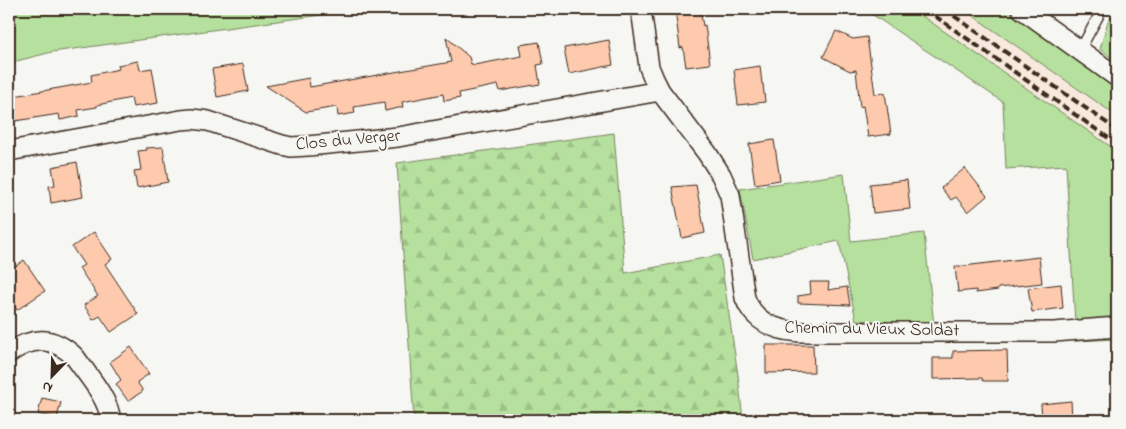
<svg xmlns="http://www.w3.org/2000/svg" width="1126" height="429" font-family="'Indie Flower',sans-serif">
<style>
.built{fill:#f8e9de}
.grass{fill:#b5e09e;stroke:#78855e}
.forest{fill:url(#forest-firs);stroke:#78855e}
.building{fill:#fecaae;stroke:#3b2a1e}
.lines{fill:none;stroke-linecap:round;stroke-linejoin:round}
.service-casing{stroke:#3b2a1e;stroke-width:12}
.minor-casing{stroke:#3b2a1e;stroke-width:22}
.service{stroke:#f6f6f2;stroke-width:9}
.minor{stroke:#f6f6f2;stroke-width:19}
.rail{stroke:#3b2a1e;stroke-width:4;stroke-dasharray:8 4;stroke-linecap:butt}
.labels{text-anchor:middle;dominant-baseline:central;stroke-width:4;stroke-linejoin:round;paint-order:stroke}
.street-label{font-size:18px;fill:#3b2a1e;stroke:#f6f6f2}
</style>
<defs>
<pattern id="forest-firs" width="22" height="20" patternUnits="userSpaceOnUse" patternTransform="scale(1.25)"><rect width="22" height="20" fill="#b5e09e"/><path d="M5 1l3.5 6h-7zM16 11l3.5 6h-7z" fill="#9dc088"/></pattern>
</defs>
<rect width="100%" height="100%" fill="#f6f6f2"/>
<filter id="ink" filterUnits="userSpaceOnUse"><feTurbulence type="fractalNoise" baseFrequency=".02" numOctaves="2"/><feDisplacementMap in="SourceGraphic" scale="10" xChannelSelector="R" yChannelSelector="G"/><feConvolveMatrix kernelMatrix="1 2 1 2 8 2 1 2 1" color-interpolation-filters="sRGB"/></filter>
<g filter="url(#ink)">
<path class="built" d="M912 9H963L1117 116V151Z"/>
<path class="grass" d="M9 9H365L52 52 9 63Z
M864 9H912L1117 151V339L1076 341 1066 165 1006 169 1003 102Z
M963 9H1007L1117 85V116Z
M1117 11V62L1100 49 1108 21Z
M844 174 851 241 924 233 934 325 856 320 839 241 753 259 740 189Z"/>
<path class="forest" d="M614 133 625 273 720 255 738 375 743 420H414L397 163Z"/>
<path class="building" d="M675 9H700L703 26 705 25 710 64 686 67 683 47 680 48Z
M836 31 853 39 867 37 875 94 885 93 891 134 868 137 863 106 860 107 856 70 850 71 823 57Z
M446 37 469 57 471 64H473L474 65 522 56 520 45 539 42 543 64 537 65 540 84 500 91 498 85 459 93 460 98 444 101 443 94 402 102 403 107 385 111 384 102 354 107 355 113 338 116 337 107 306 112 266 86 309 78 310 87 451 62Z
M609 40 613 65 569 74 564 48Z
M138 61 140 70 152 68 158 103 133 107 131 98 97 105V107L78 110 79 116 70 118 60 120 59 114 9 122V97L92 82 91 75 119 69 118 65Z
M243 64 248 91 217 97 212 69Z
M760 66 762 84H763L765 102 738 105 734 70Z
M774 140 780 180 755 184 749 144Z
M163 147 168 182 137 188 134 171 141 170 138 151 147 150 146 148Z
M77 162 83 197 51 203 49 186 55 185 52 167Z
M965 168 987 196 968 212 956 197 951 200 941 188Z
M907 180 910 209 873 213 870 184Z
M696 185 705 233 682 238 672 187Z
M94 232 112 259 105 264 138 314 111 332 100 316 93 320 84 305 98 296 79 268 84 265 72 247Z
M1039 257 1042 283 998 288V290L976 293V290L958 292 955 267Z
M24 260 45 291 17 310 9 297V271Z
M810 282H829L828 290 847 287 850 305 798 303V296L811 294Z
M1061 284 1063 308 1032 312 1028 288Z
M766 345H813L814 372 766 373Z
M131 347 149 374 137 382 143 391 128 401 116 384 121 380 110 362Z
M1007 350 1008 381H983L982 378 933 379V358H953V351Z
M42 398 61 402 57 418 38 414Z
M1071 401 1072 419 1042 420 1041 404Z"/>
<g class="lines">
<g class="service-casing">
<path id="service" d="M1080 50 1098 17 1100 9"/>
</g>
<g class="minor-casing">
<path id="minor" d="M641 9 649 67 654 79 660 91 707 153 721 175 730 195 745 298C754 322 774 330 799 332H1054L1117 327
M1022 9 1117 77
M9 151 181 120 192 119 208 121 282 145 291 147 308 146 398 137 660 91
M9 353C33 336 53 336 75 357 88 376 107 396 111 420"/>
</g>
<use href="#service" class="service"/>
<use href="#minor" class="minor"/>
<path class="rail" d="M925 9 1117 144
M944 9 1117 130"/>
</g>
</g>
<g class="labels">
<g class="street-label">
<text transform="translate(348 141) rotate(-5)">Clos du Verger</text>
<text transform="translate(872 330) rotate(1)">Chemin du Vieux Soldat</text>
</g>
</g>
<rect width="1126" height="429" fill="none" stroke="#f6f6f2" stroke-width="30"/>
<rect x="15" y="15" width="1096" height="399" fill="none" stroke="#3b2a1e" stroke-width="2" filter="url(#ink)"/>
<g transform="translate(52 376) rotate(203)" stroke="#f6f6f2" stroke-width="4" paint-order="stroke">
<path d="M0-4L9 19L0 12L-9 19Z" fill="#3b2a1e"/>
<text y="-8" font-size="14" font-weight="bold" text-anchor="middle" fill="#3b2a1e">N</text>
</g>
</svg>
